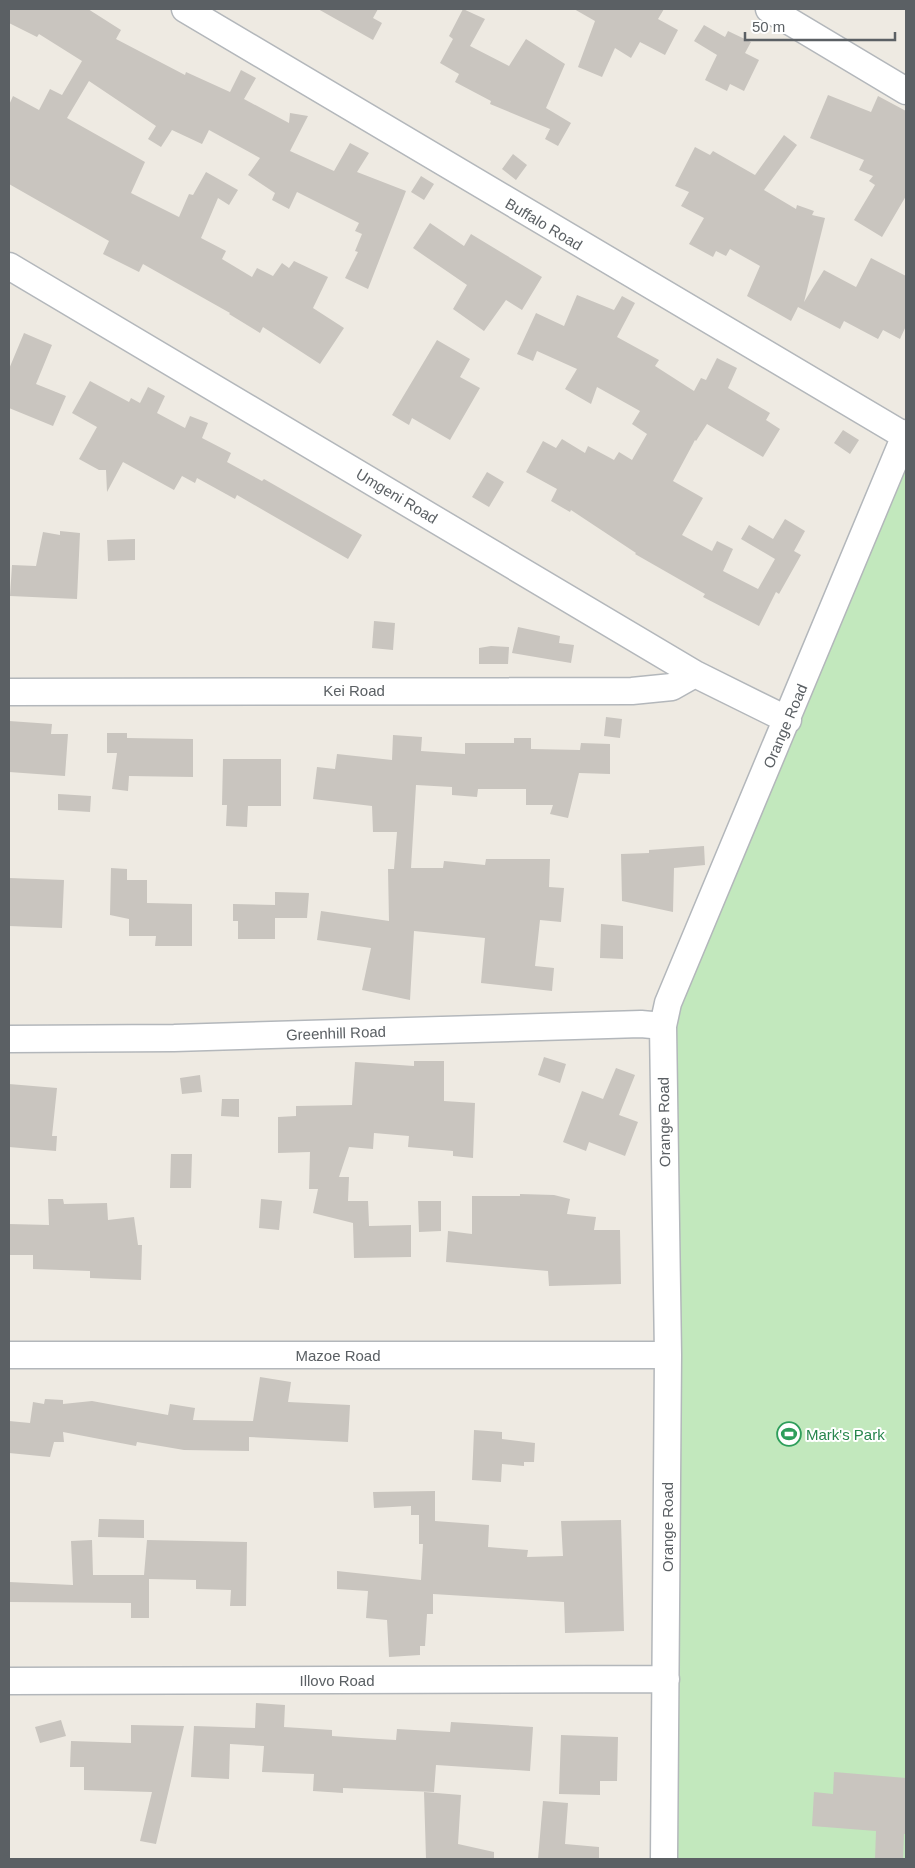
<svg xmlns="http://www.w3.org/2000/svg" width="915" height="1868" font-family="Arial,sans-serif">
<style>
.pitch{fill:#c2e8bd}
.building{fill:#c9c5bf}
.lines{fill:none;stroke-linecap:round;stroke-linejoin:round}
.minor-casing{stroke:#b3b7bb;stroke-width:29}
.minor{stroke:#fff;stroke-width:26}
.labels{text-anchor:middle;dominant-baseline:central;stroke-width:4;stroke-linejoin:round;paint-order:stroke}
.street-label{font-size:15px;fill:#5b6064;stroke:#fff}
.leisure-label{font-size:15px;fill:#27864d;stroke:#fff;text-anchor:start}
</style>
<rect width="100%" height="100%" fill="#eeeae2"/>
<path class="pitch" d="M906 449V1859H668L677 1008Z"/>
<path class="building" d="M9 9H88L121 30 116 39 185 75 186 72 230 92 241 70 256 78 244 99 289 123 290 113 308 116 290 151 334 171 350 143 369 153 357 172 406 191 368 289 345 278 358 252 355 251 362 234 355 231 359 223 297 192 289 209 272 200 275 193 248 175 260 158 209 130 202 144 172 130 161 147 148 139 156 126 89 81 67 118 145 162 131 193 179 217 189 194 193 195 206 172 238 190 229 205 218 198 201 238 226 251 222 259 252 277 257 268 273 276 282 263 289 268 294 261 328 277 313 308 344 328 320 364 263 327 260 333 229 314 230 313 143 264 139 272 103 254 109 241 9 184V105L13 96 39 110 50 89 62 95 82 61 39 34 37 37 9 23Z
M318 9H378L373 18 382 23 373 40Z
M463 9 485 19 470 46 509 66 526 39 565 64 546 108 571 123 558 146 545 139 550 129 490 104 491 101 455 82 459 74 440 63 453 39 449 36Z
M574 9H664L658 19 678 30 665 55 640 42 631 58 615 48 602 77 578 67 595 21Z
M704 25 725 37 728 31 751 42 745 53 759 60 744 91 730 84 727 91 705 80 717 55 694 41Z
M828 95 871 112 878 96 906 111V196L882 237 854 220 875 185 869 181 873 176 859 170 864 160 810 138Z
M784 135 797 145 764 190 796 209 797 205 814 211 812 215 825 218 804 302 824 270 856 287 871 258 906 276V326L900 339 883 330 878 339 844 321 840 329 798 307 791 321 747 296 760 266 730 249 726 256 716 251 713 257 689 244 704 218 681 206 689 192 675 186 695 147 710 155 713 151 755 175Z
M513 154 527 165 516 180 502 169Z
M421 176 434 184 424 200 411 192Z
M430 223 464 246 471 234 542 277 522 310 506 300 484 331 453 309 467 285 413 248Z
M577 295 614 310 622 296 635 303 617 337 659 360 655 366 694 391 701 378 706 380 717 358 737 368 728 388 770 413 766 420 780 429 763 457 707 424 696 441 695 440 673 481 703 498 682 535 712 551 717 541 733 549 723 571 758 589 775 559 741 539 749 525 773 539 785 519 805 531 794 551 801 555 779 594 776 592 759 626 703 597 705 594 635 554 636 553 571 510 570 512 551 501 557 489 526 472 543 441 556 448 562 439 585 453 588 446 614 460 619 452 632 460 647 434 632 424 640 411 597 387 591 404 565 389 577 369 537 351 533 361 517 354 536 313 564 326Z
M24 333 52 345 36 384 66 396 53 426 9 408V369Z
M437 340 470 359 460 377 480 388 450 440 412 418 409 425 392 415Z
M90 381 129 402 131 398 140 403 148 387 165 396 157 413 185 428 190 416 208 423 202 438 231 453 227 462 262 481 264 479 362 535 348 559 237 495 235 499 197 478 195 483 182 476 174 490 123 462 107 492 106 470H99L79 459 97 427 72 413Z
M843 430 859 440 850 454 834 443Z
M487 472 504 482 489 507 472 497Z
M60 531 80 533 77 599 10 596 12 565 36 566 43 532 60 535Z
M135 539V560L108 561 107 540Z
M374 621 395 623 393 650 372 648Z
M518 627 560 636 559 643 574 645 571 663 512 653Z
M491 646 509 647 508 664H479V648Z
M606 717 622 719 620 738 604 736Z
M9 721 52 724 51 734H68L65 776 9 772Z
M107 733H127V738L193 739V777L129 776 128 791 112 789 117 753H107Z
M393 735 422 737 421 751 465 754V743H514V738H531V749L580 750 581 743 610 744V774L579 773 568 818 550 814 553 805H526V789H478L477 797 452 795V787L416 785 411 868H443L444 861 485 865 486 859H550L549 887 564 888 561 922 540 920 535 966 554 968 552 991 481 983 485 938 414 931 410 1000 362 990 371 948 317 940 321 911 389 921 388 869H394L397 832H373L372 806 313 799 317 767 335 769 337 754 392 760Z
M223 759H281V806H248L247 827 226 826 227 805H222Z
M58 794 91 796 90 812 58 810Z
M704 846 705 865 674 868 673 912 622 901 621 854 649 853V850Z
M111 868 127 869V880H147V903L192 904V946H155L156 936H129V919L110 915Z
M9 878 64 880 62 928 9 926Z
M275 892 309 893 307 918H275V939H238V921H233V904L275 905V915Z
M601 924 623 926V959L600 958Z
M544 1057 566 1064 560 1083 538 1075Z
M414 1061H444V1101L475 1103 473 1158 453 1156V1151L408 1147 409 1136 374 1133 373 1149 349 1147 339 1177H349L348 1201H368L369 1226 411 1225V1257L354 1258 353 1223 313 1213 318 1189H309L310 1152 278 1153V1117L296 1116V1106L352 1105 355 1062 414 1066Z
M616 1068 635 1075 619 1115 638 1122 625 1156 589 1142 586 1151 563 1142 582 1091 603 1099Z
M200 1075 202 1092 182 1094 180 1078Z
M9 1084 57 1088 52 1136H57L56 1151 9 1147Z
M222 1099H239V1117L221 1116Z
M171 1154H192L191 1188H170Z
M520 1194 554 1195 570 1199 567 1214 596 1217 594 1230H620L621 1284 549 1286 548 1271 446 1262 448 1231 472 1234V1196H520Z
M48 1199H63L64 1204 107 1203 108 1220 134 1217 138 1245H142L141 1280 90 1278V1271L33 1269V1255H9V1224L49 1225Z
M261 1199 282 1201 279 1230 259 1228Z
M418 1201H441V1231L419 1232Z
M260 1377 291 1382 288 1402 350 1405 348 1442 249 1437V1451L184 1450 137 1442 136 1446 63 1432 64 1442H54L50 1457 9 1453V1421L30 1423 33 1402 44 1404 45 1399 63 1400V1404L92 1401 168 1415 170 1404 195 1408 193 1420 253 1421Z
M474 1430 502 1432V1439L535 1443 534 1462H524V1466L502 1464 501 1482 472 1480Z
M435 1491V1521L489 1525 488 1547 528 1550 527 1557 563 1556 561 1521 621 1520 624 1631 565 1633 564 1602 433 1594V1614H427L425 1646H420V1655L389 1657 387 1620 366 1618 368 1591 337 1589V1571L421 1580 423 1544H419V1515H411V1506L374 1508 373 1492Z
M99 1519 144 1520V1538L98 1537Z
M92 1540 93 1575H144L147 1540 247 1542 246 1606H230L231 1590 196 1589V1580L149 1579V1618H131V1603L9 1602V1582L73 1585 71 1541Z
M256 1703 285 1705 284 1727 332 1730V1736L361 1738 396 1740 397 1729 450 1732 451 1722 533 1727 530 1771 436 1765 434 1792 343 1788V1793L313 1791 314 1774 262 1772 264 1746 230 1744 229 1779 191 1777 194 1726 255 1728Z
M61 1720 66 1736 40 1743 35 1727Z
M131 1725 184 1726 156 1844 140 1841 152 1792 84 1790V1767H70L71 1741 131 1743Z
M561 1735 618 1737 617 1781H600V1795L559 1794Z
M834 1772 906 1778V1834H904L903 1859H875L876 1831 812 1826 814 1792 833 1794Z
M424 1792 461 1795 458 1844 494 1852V1859H426Z
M543 1801 568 1803 565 1844 599 1847V1859H538Z"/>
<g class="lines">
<g class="minor-casing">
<path id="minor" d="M185 9 905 436
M769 9 906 91
M9 266 695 674 788 720
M9 692 632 691 672 687 695 674
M9 1039 174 1038 641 1024 663 1026
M9 1355H668
M9 1681 666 1679
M664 1859 668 1355 663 1026 668 1003 906 433"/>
</g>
<use href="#minor" class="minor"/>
</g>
<defs>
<g id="stadium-ring" transform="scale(1.25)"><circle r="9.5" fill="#fff" stroke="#2e9e5b" stroke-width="1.5"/><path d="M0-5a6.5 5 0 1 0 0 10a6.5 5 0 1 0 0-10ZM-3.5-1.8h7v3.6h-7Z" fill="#2e9e5b"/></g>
</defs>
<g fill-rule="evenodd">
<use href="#stadium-ring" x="789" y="1434"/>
</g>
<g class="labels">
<g class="street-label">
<text transform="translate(544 224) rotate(31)">Buffalo Road</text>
<text transform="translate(397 496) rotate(31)">Umgeni Road</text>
<text x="354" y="690">Kei Road</text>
<text transform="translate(785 726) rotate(-67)">Orange Road</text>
<text transform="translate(336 1033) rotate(-2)">Greenhill Road</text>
<text transform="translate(664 1122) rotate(-91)">Orange Road</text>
<text x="338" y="1355">Mazoe Road</text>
<text transform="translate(667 1527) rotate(-90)">Orange Road</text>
<text x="337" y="1680">Illovo Road</text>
</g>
<g class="leisure-label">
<text x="806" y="1434">Mark's Park</text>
</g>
</g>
<rect width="915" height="1868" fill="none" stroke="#5b6064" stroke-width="20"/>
<path d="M745 32v8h150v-8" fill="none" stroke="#5b6064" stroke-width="2.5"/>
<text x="752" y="32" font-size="15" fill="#5b6064" stroke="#ffffff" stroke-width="4" paint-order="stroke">50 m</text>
</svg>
